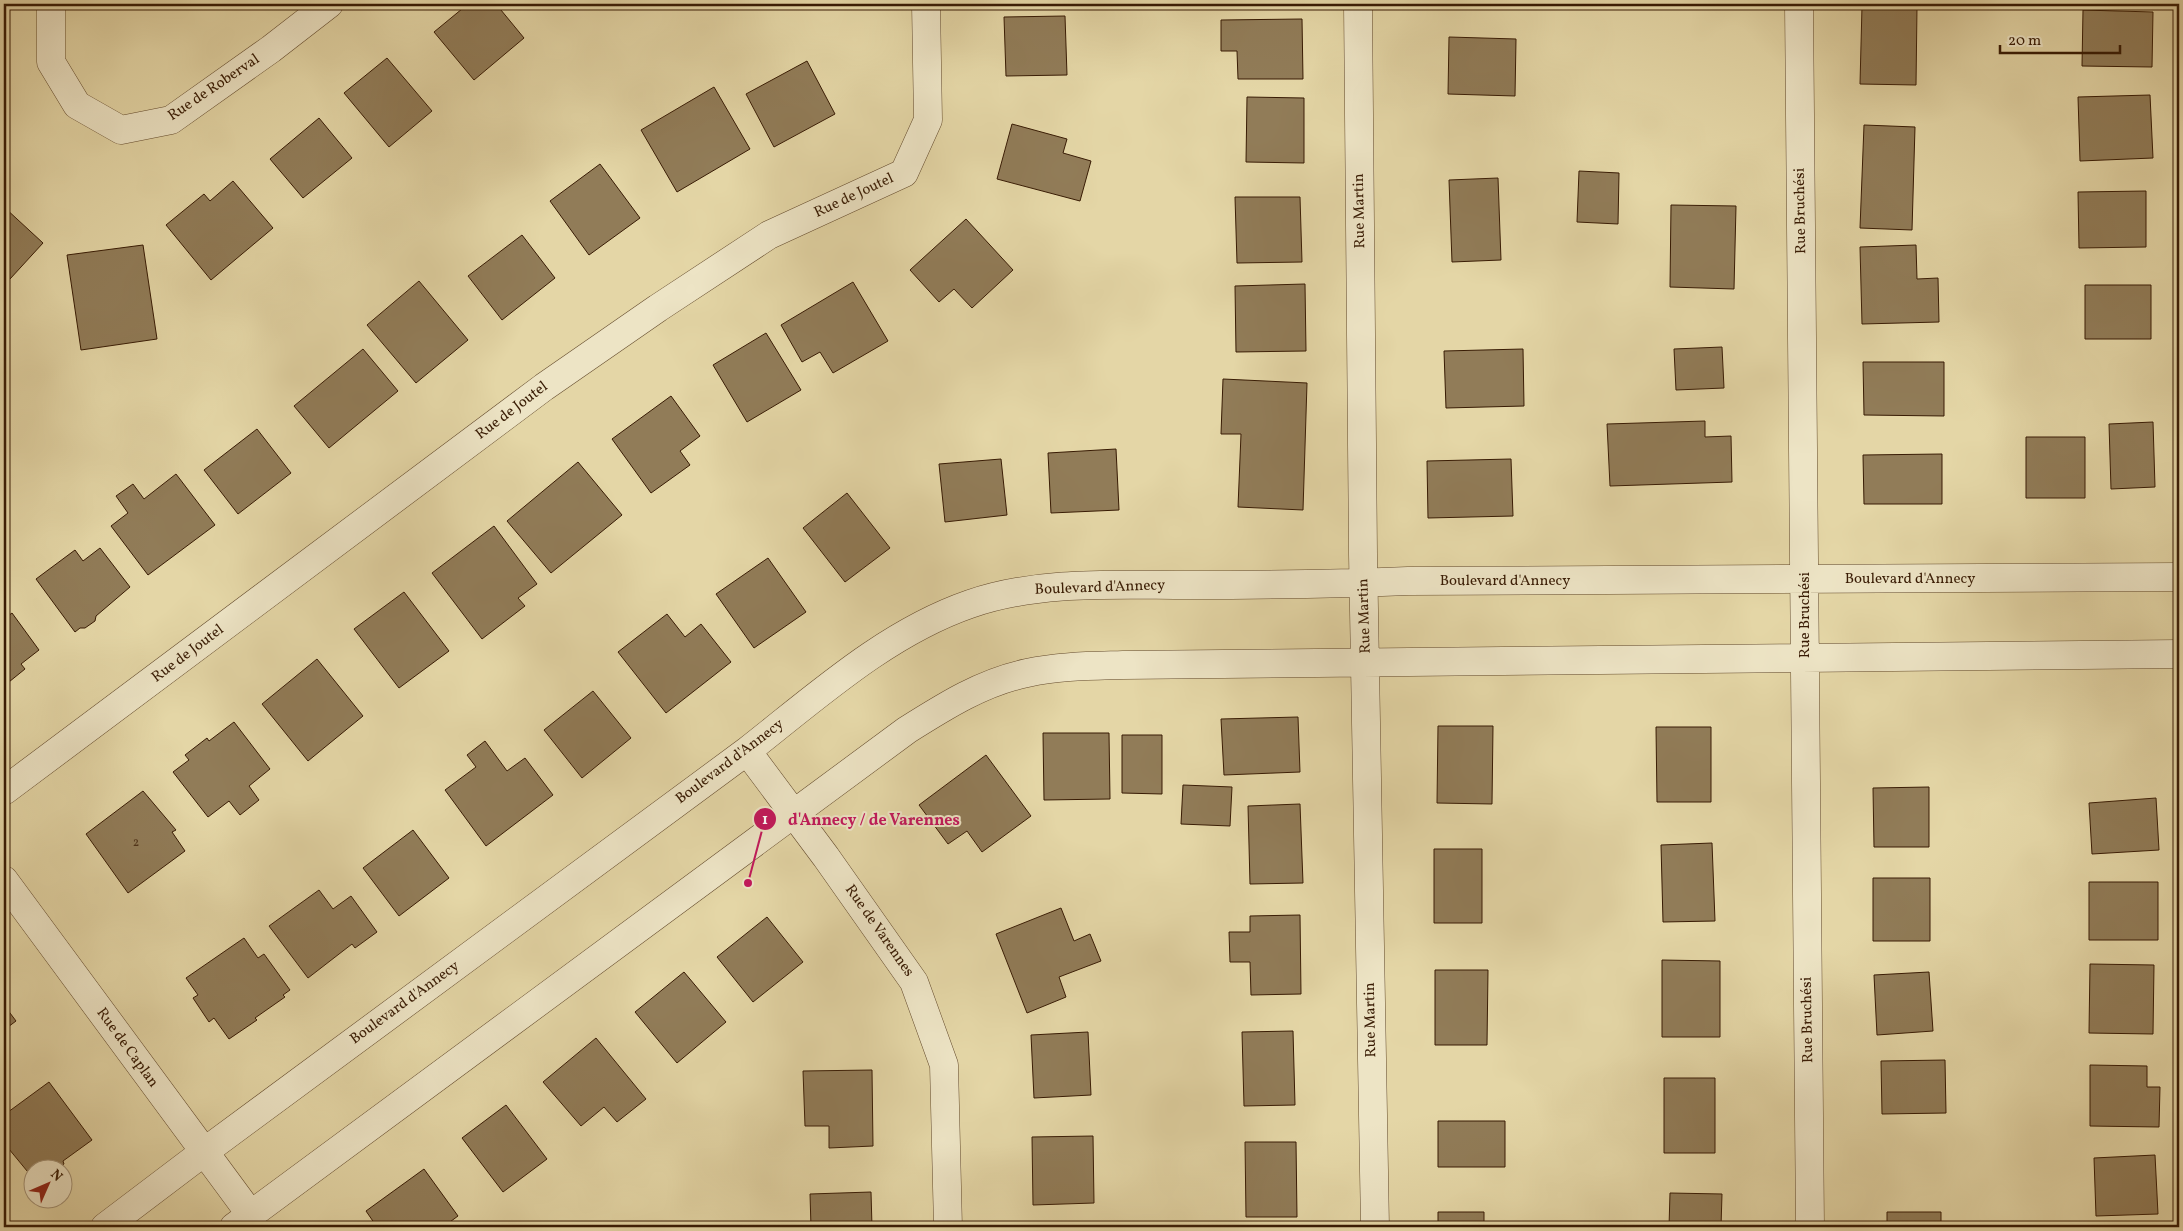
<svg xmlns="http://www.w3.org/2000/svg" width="2183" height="1231" font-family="Vollkorn,serif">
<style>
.building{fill:#917c58;stroke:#381b04}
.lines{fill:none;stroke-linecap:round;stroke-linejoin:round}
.minor-casing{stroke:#634a2c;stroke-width:29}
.minor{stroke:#ede4c5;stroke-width:28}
.labels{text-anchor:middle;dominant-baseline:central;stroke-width:4;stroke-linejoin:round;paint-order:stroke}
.number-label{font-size:12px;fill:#4e3319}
.street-label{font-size:15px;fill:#381b04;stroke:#ede4c5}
.leader{fill:none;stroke:#c2185b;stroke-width:2}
.callout-dot{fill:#c2185b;stroke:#ede4c5;stroke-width:2}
.mark-label{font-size:15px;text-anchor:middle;font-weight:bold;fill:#fff}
.callout-label{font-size:16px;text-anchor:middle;font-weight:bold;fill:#c2185b;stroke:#ede4c5;stroke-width:4;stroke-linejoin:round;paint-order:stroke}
</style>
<rect width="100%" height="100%" fill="#e4d6a6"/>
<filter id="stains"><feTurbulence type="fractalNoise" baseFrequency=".004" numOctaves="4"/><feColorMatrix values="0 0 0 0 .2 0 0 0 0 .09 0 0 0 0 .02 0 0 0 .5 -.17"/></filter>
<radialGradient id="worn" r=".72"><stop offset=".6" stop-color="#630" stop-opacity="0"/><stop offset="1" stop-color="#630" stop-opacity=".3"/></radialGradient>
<path class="building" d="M468 4H496L524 38 474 80 434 32Z
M1614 4H1721L1720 9Z
M1862 6 1917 7 1916 85 1860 84Z
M2083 10 2153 12 2152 67 2082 66Z
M1065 16 1067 75 1006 76 1004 17Z
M1302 19 1303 79H1238L1237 51H1221V20Z
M1449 37 1516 39 1515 96 1448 94Z
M387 58 432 111 389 147 344 93Z
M807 61 835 114 774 147 746 94Z
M714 87 750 149 677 192 641 130Z
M2150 95 2153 158 2080 161 2078 97Z
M1247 97 1304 98V163L1246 162Z
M319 118 352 158 303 198 270 159Z
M1012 124 1067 139 1063 153 1091 161 1080 201 997 179Z
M1864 125 1915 127 1912 230 1860 228Z
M600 164 640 218 589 255 550 201Z
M1579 171 1619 173 1618 224 1577 222Z
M1498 178 1501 260 1452 262 1449 180Z
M233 181 273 228 211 280 166 225 204 194 210 201Z
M2146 191V247L2079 248 2078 192Z
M1235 197H1300L1302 262 1237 263Z
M1671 205 1736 206 1734 289 1670 287Z
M4 207 43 243 10 279 4 273Z
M966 219 1013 270 972 308 954 289 939 302 910 270Z
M522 235 555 278 502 320 468 276Z
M143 245 157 339 81 350 67 255Z
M1916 245 1917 279 1938 278 1939 322 1862 324 1860 247Z
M419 281 468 340 416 383 367 325Z
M853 282 888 341 833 373 820 352 802 362 781 325Z
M1305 284 1306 351 1236 352 1235 286Z
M2085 285H2151V339H2085Z
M766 333 801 390 747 422 713 365Z
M1722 347 1724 388 1676 390 1674 349Z
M363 349 398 391 329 448 294 406Z
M1523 349 1524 406 1446 408 1444 351Z
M1863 362H1944V416L1864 415Z
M1223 379 1307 383 1303 510 1238 507 1241 434H1221Z
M671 396 700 436 680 451 690 465 651 493 612 439Z
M1705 421V437L1731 436 1732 482 1610 486 1607 424Z
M2153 422 2155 487 2111 489 2109 424Z
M257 429 291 473 238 514 204 470Z
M2026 437H2085V498H2026Z
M1116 449 1119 510 1051 513 1048 453Z
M1942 454V504H1864L1863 455Z
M1001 459 1007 515 945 522 939 464Z
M1511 459 1513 516 1428 518 1427 461Z
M578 462 622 515 551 573 507 521Z
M176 474 215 525 148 575 111 526 128 513 116 496 133 484 144 499Z
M847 493 890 548 845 582 803 528Z
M494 526 537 584 518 598 525 606 482 639 432 573Z
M100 548 130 587 96 616 95 621 85 628H80L75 632 36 579 75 550 83 561Z
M768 558 806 612 754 648 716 594Z
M404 592 449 651 399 688 354 629Z
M12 613 39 650 21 664 25 669 4 686V619Z
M667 614 685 637 701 624 731 662 666 713 618 652Z
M317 659 363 716 308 761 262 704Z
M593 691 631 738 582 778 544 730Z
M1298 717 1300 772 1224 775 1221 719Z
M234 722 270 769 249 786 259 800 240 815 229 801 208 817 173 772 189 760 185 755 207 738 209 741Z
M1438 726H1493L1492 804 1437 803Z
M1656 727H1711V802H1657Z
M1043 733H1109L1110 799 1044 800Z
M1122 735H1162V794L1122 793Z
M485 741 507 771 525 758 553 795 486 846 445 790 476 767 467 755Z
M986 755 1031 816 982 852 967 831 948 844 919 805Z
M1183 785 1232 787 1230 826 1181 824Z
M1929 787V847H1874L1873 788Z
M143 791 176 830 172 832 185 851 128 893 86 834Z
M2156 798 2159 850 2092 854 2089 803Z
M1300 804 1303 883 1250 884 1248 806Z
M413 830 449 878 399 916 363 868Z
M1712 843 1715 921 1663 922 1661 845Z
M1434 849H1482V923H1434Z
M1873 878H1930V941H1873Z
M2089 882H2158V940H2089Z
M319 890 333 909 351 896 377 932 355 948 352 944 308 978 269 926Z
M1061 908 1074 941 1090 934 1101 961 1059 977 1066 997 1027 1013 996 934Z
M1300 915 1301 994 1251 995 1250 962H1230L1229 932H1250V916Z
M767 917 803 962 753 1002 717 957Z
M244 938 258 958 264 954 290 990 283 995 285 997 255 1018 257 1020 229 1039 214 1018 209 1022 193 998 198 995 186 978Z
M1662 960 1720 961V1037H1662Z
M2090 964 2154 965 2153 1034 2089 1033Z
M1435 970H1488L1487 1045H1435Z
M684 972 726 1022 677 1063 635 1012Z
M1929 972 1933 1031 1877 1035 1874 975Z
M4 1005 16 1021 4 1030Z
M1293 1031 1295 1105 1244 1106 1242 1032Z
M1088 1032 1091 1095 1034 1098 1031 1035Z
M596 1038 646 1099 617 1122 604 1107 581 1126 543 1082Z
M1945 1060 1946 1113 1882 1114 1881 1061Z
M2090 1065 2147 1066V1087H2160L2159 1127 2090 1126Z
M872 1070 873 1146 829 1148V1126H805L803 1071Z
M1664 1078H1715V1153H1664Z
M49 1082 92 1140 63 1161 64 1164 58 1168H32V1177L4 1143 6 1139 4 1135V1115Z
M506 1105 547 1159 503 1192 462 1138Z
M1438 1121H1505V1167H1438Z
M1093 1136 1094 1203 1033 1205 1032 1137Z
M1245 1142H1296L1297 1217H1246Z
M2155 1155 2158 1214 2096 1216 2094 1158Z
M424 1169 458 1216 443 1227H377L366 1211Z
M871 1192 872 1227H811L810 1194Z
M1670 1193 1722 1194 1721 1227H1669Z
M1438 1212H1484V1227H1438Z
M1887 1212H1941V1227H1887Z"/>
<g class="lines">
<g class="minor-casing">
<path id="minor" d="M51 4V62L77 105 121 130 171 120 271 49 329 4
M1358 4 1363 554 1375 1227
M1799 4 1810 1227
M747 751 826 857 914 982 944 1065 948 1227
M4 791 544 387 658 308 769 235 904 173 928 120 926 4
M4 880 251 1215
M105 1227 204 1152 747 751C816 697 886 633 970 604 1039 580 1117 585 1188 585 1262 585 1335 584 1408 581L2179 577
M234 1227 907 730C945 706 983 682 1027 673 1059 666 1091 666 1123 665L2179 654"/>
</g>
<use href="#minor" class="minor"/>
</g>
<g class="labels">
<g class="number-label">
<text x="136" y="843">2</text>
</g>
<g class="street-label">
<text transform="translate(214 88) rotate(-34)">Rue de Roberval</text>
<text transform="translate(854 196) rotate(-25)">Rue de Joutel</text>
<text transform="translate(1360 211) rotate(-91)">Rue Martin</text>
<text transform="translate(1801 211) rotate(-91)">Rue Bruchési</text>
<text transform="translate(512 411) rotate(-37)">Rue de Joutel</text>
<text x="1910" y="579">Boulevard d'Annecy</text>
<text x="1505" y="581">Boulevard d'Annecy</text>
<text transform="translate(1100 588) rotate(-2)">Boulevard d'Annecy</text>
<text transform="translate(1805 615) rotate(-90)">Rue Bruchési</text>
<text transform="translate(1365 616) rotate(-92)">Rue Martin</text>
<text transform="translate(188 654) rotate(-37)">Rue de Joutel</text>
<text transform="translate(730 762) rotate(-37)">Boulevard d'Annecy</text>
<text transform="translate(879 931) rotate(55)">Rue de Varennes</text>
<text transform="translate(405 1003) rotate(-36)">Boulevard d'Annecy</text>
<text transform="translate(1371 1020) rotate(-91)">Rue Martin</text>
<text transform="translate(1808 1020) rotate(-91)">Rue Bruchési</text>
<text transform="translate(127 1048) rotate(54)">Rue de Caplan</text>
</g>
</g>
<path class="leader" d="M748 883L765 819"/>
<g class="callout-dot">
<circle cx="748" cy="883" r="5"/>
<circle cx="765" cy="819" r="12"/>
</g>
<g class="mark-label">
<text x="765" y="824">1</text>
</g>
<g class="callout-label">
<text x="874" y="825">d'Annecy / de Varennes</text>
</g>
<rect width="2183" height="1231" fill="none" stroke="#e4d6a6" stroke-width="20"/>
<rect x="5" y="5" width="2173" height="1221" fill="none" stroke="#381b04" stroke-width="2.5"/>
<rect x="10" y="10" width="2163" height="1211" fill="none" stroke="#381b04"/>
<g transform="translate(48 1184) rotate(45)"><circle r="24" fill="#ede4c5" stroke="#a59478"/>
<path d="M0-4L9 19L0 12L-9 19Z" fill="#8f2418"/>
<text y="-8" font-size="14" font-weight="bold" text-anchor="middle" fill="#381b04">N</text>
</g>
<path d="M2000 45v8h120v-8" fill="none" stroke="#381b04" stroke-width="2.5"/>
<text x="2008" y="45" font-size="15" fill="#381b04" stroke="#ede4c5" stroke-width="4" paint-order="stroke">20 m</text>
<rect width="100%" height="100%" filter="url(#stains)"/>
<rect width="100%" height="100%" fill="url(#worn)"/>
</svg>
